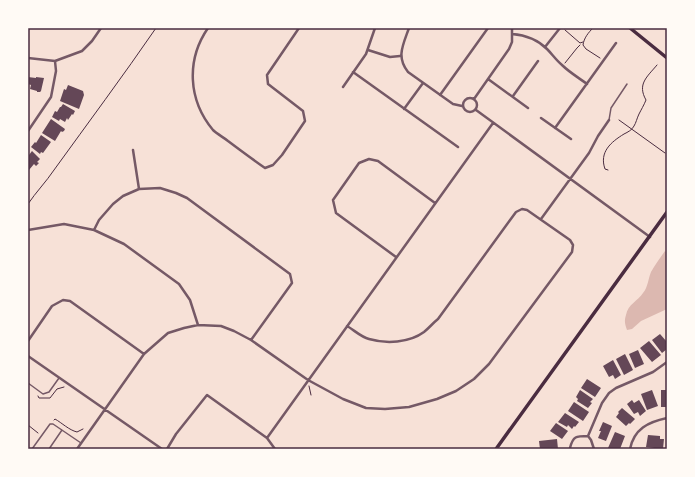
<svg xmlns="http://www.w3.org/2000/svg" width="695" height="477" font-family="'Source Sans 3',sans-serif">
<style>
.water{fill:#dcb8b0}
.building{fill:#644757}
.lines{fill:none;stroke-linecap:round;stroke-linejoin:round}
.path{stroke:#4a2c40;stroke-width:1}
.service{stroke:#755966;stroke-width:1.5}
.minor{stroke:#755966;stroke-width:2.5}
.secondary{stroke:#4a2c40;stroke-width:3.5}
.neatline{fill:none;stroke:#4a2c40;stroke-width:1.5}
</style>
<rect width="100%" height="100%" fill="#f7e1d7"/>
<path class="water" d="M665 251 667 253V309L641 321 632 329 627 330C625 324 624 321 626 315 628 304 638 301 643 293 648 287 648 279 651 272 655 265 660 258 665 251Z"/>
<path class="building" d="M28 77 36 78V77L44 78 41 91 40 92H37V91L30 89 31 85 28 84Z
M68 85 83 91 84 95 79 109 60 101 64 89 66 90Z
M63 104 75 111 73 115 72 114 68 120 67 118 65 122 60 119 59 121 52 117 55 111 57 112 60 107H61Z
M51 119 65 129 64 131 62 132 61 131 55 141 42 133Z
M41 135 51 142 43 153 41 152 40 154 31 147 35 142 36 143Z
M32 151 40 159 37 162 39 163 36 166 34 164 29 170 28 168V154L29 155Z
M660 334 667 342V349L662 353 652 340Z
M649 341 661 355 652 362 640 348Z
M638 350 644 364 635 368 629 354Z
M625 354 633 370 624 375 616 359Z
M613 360 621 375 615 379 613 375 609 377 603 366Z
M587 379 601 388 595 397 581 388Z
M580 390 593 399 590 402 592 403 588 408 577 401 578 399 576 397Z
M652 390 658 406 647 410 641 394Z
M661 390H667V407H661Z
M632 400 634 403 639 400 646 411 640 416 638 412 634 414 627 404Z
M574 402 589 412 583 421 568 411Z
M622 408 635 419 630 424 629 423 626 426 616 417 619 413 618 412Z
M565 413 579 422 575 427 574 426 572 429 568 425 567 427 558 422Z
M603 422 612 426 606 441 598 438 601 431H599Z
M556 423 568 431 562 439 550 431Z
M615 432 625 436 620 449H610L608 448Z
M648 435 660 436V439H664L663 449 646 447Z
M557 439 558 449H540L539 441Z"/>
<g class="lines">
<path class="path" d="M593 28C588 33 584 38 583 45L586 49 600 58
M565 30 580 43 583 42
M565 63 577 48 580 45
M619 120 665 153
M608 170 605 169C599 152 611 142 624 134 628 132 632 130 634 126 636 123 637 118 639 114 641 110 644 105 646 100 637 84 647 77 657 65
M28 204C36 192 46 182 54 170 88 123 123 76 156 28
M309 386 311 395
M38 396 39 398H50L57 389 64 387
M54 420 55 419C62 423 69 430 77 432L83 429
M28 425 38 433"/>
<path class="service" d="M609 120 611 108 627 84
M28 383 43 394 49 392 59 378
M32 449 50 424H53L81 443
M49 449 62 430"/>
<path class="minor" d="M208 28C186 60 188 100 213 130 217 134 223 137 228 141 240 150 252 159 265 168L273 165 282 155 305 121 303 111 268 84 267 75 299 28
M409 28C403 45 396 57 408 72L453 104 462 106
M512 34C525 35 537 39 547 49 552 54 556 60 562 65 569 72 579 78 587 84
M545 47 560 28
M368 50 390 57 400 56
M28 58 55 61 82 51 92 41 101 28
M353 72 458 147
M488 79 528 108
M343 87 366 54 375 28
M440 95 488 28
M513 96 538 61
M463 105a7 7 0 1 1 14 0a7 7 0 1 1-14 0Z
M474 99 509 49 512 42V28
M404 109 423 83
M476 110 650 237
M541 118 571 139
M555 128 616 43
M28 131 51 97 56 71 55 61
M133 150 139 189
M541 219 589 153 598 136 609 120
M28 230 64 224 94 230 124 244 179 284 190 300 198 325
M94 230 99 220 113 204 123 196 139 189 160 188 176 193 187 198 290 274 292 283 251 340
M396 257 336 213 333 200 359 163 369 159 378 161 435 203
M28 341 52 306 63 300 70 301 144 354
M28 356 162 449
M588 436 602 403 609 393 616 388 653 372 667 362
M267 438 493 123
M77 449 144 354 168 333 184 328 198 325 221 326 234 331 251 340 308 380 343 399 366 408 385 409 409 407 437 399 456 391 474 379 489 364 572 252 573 245 570 240 527 210 522 209 516 212 438 319C433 323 429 328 424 332 409 343 386 344 369 339 361 337 354 330 347 326
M167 449 176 434 207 395 267 438 275 449
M570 449V448C573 436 576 436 588 436L591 440 594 449
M630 449C634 429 648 422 667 418"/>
<path class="secondary" d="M630 28 667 58
M496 449 667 212"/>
</g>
<rect width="695" height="477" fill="none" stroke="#fffaf5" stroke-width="58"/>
<rect x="29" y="29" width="637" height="419" class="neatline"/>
</svg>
